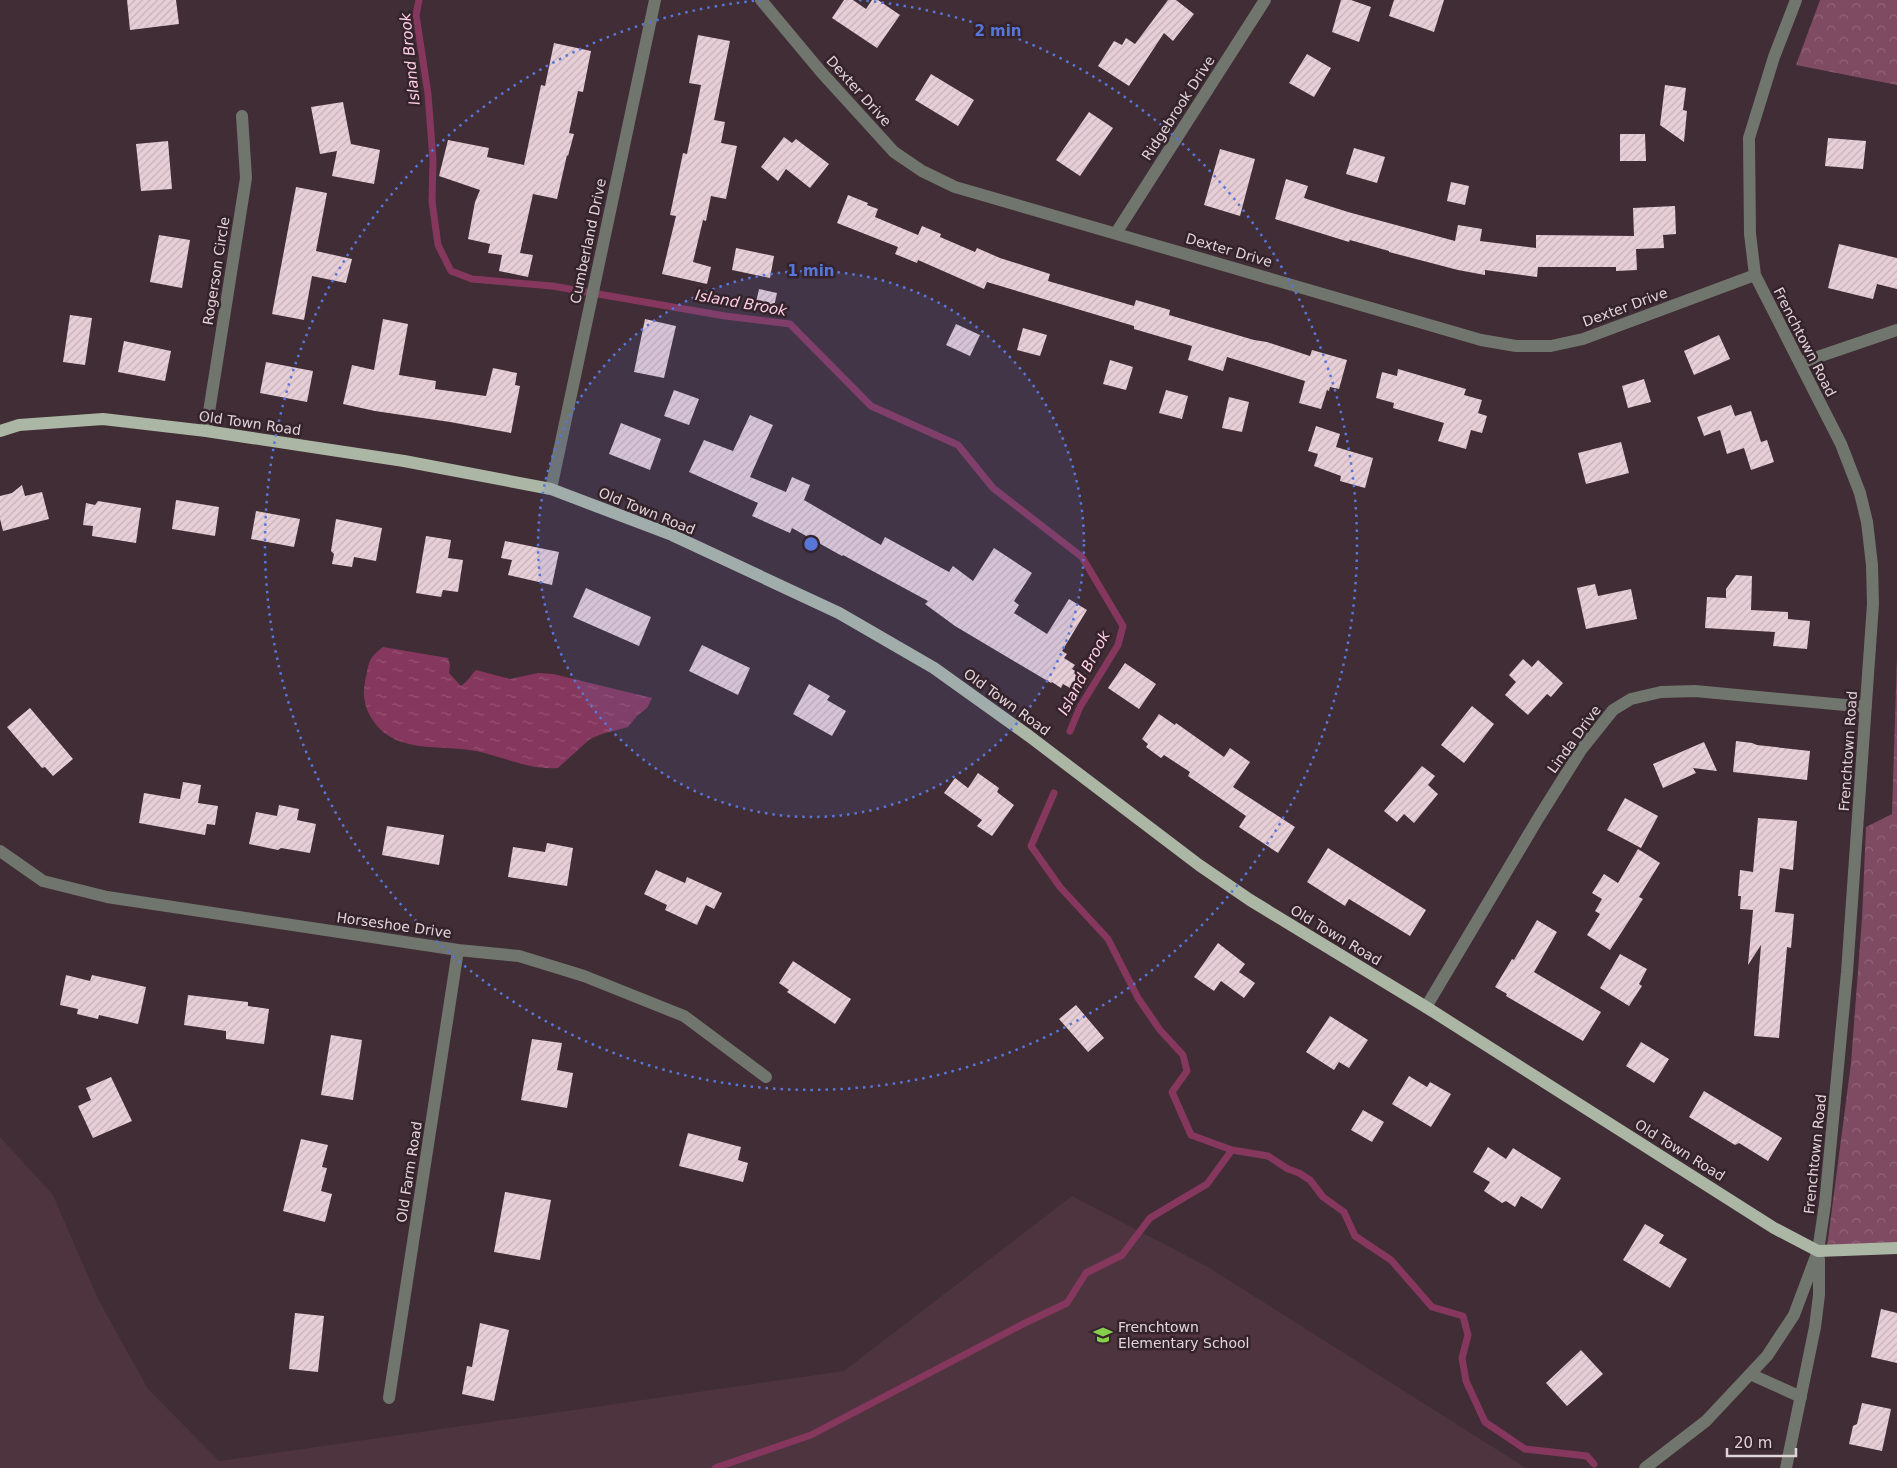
<svg xmlns="http://www.w3.org/2000/svg" width="1897" height="1468" font-family="'DejaVu Sans',sans-serif">
<style>
.built{fill:#4e343f}
.forest{fill:url(#forest-crowns)}
.water{fill:url(#water-ripples)}
.lines{fill:none;stroke-linecap:round;stroke-linejoin:round}
.stream{stroke:#86375d;stroke-width:7}
.building{fill:url(#building-hatch)}
.minor{stroke:#70756d;stroke-width:12}
.major{stroke:#abb6a5;stroke-width:12}
.ring{fill:none;stroke:#5876d8;stroke-width:2.5;stroke-dasharray:2.5 5}
.labels{text-anchor:middle;dominant-baseline:central;stroke-width:5;stroke-linejoin:round;paint-order:stroke}
.street-label{font-size:14px;fill:#e0d4d8;stroke:#35232b}
.poi-label{font-size:14px;fill:#e0d4d8;stroke:#35232b;text-anchor:start}
.water-label{font-size:15px;font-style:italic;fill:#fecfe2;stroke:#35232b}
.centre{fill:#5876d8;stroke:#35232b;stroke-width:2.5}
.ring-label{font-size:15px;text-anchor:middle;font-weight:bold;fill:#5876d8;stroke:#35232b;stroke-width:5;stroke-linejoin:round;paint-order:stroke}
</style>
<defs>
<pattern id="forest-crowns" width="20" height="18" patternUnits="userSpaceOnUse" patternTransform="scale(1.25)"><rect width="20" height="18" fill="#7f4b62"/><path d="M2 6a3 3 0 1 1 6 0M12 15a3 3 0 1 1 6 0" fill="none" stroke="#916478"/></pattern>
<pattern id="water-ripples" width="26" height="14" patternUnits="userSpaceOnUse" patternTransform="scale(1.25)"><rect width="26" height="14" fill="#86375d"/><path d="M2 4q2-2 4 0t4 0M15 11q2-2 4 0t4 0" fill="none" stroke="#975374"/></pattern>
<pattern id="building-hatch" width="6" height="6" patternUnits="userSpaceOnUse" patternTransform="scale(1.25)"><rect width="6" height="6" fill="#e7ced7"/><path d="M-1 1l2-2M0 6l6-6M5 7l2-2" fill="none" stroke="#c6b2b9"/></pattern>
</defs>
<rect width="100%" height="100%" fill="#402d35"/>
<path class="built" d="M0 1137 53 1195 98 1299 148 1389 219 1461 844 1371 1072 1196 1208 1267 1526 1468H0Z"/>
<path class="forest" d="M1820 0H1897V85L1796 65Z
M1897 656V1247H1827L1851 1063 1862 918 1866 827 1892 814Z"/>
<path class="water" d="M383 647 448 658 450 665 449 673 461 686C468 681 470 676 476 670L510 679 538 673 553 674 652 698 647 708 637 716 628 727 602 734 590 739 558 768C529 770 504 757 476 751 440 744 395 755 372 719 365 708 362 695 365 682 369 664 367 659 383 647Z"/>
<g class="lines">
<path class="stream" d="M419 0 416 15 428 94 433 160 432 201 438 245 451 271 472 279 552 286 725 316 790 324 871 406 958 445 993 488 1082 557 1123 626 1118 645 1080 707 1070 731
M1054 793 1031 846 1060 887 1108 939 1138 998 1160 1030 1183 1055 1187 1071 1172 1092 1191 1135 1232 1150 1268 1156 1288 1169 1299 1173 1310 1180 1323 1197 1344 1212 1355 1236 1391 1260 1432 1307 1463 1316 1468 1335 1462 1358 1466 1381 1485 1422 1525 1449 1587 1456 1594 1464
M715 1468 811 1435 1025 1323 1067 1303 1086 1273 1122 1255 1150 1218 1207 1184 1232 1150"/>
</g>
<path class="building" d="M127 0H176L179 24 130 30Z
M844 0H853L866 9 872 0H878L900 15 877 48 832 18Z
M1168 0H1176L1194 14 1173 41 1164 33 1129 86 1098 66 1114 41 1122 45 1126 38 1135 44Z
M1341 0H1351L1371 7 1359 42 1332 32Z
M1394 0H1444L1434 32 1389 16Z
M698 35 730 41 714 120 725 122 721 143 737 146 726 199 711 196 706 221 703 220 693 262 711 267 707 284 662 274 676 216 670 215 683 153 687 154 701 85 689 83Z
M554 43 591 51 583 92 578 91 569 133 574 134 568 156 567 155 557 199 533 194 520 253 533 255 528 277 499 271 502 255 488 253 490 244 468 239 475 202 480 190 439 176 448 140 489 148 487 157 524 165 541 85 545 86Z
M1307 54 1331 68 1314 97 1289 83Z
M931 74 974 100 958 126 915 100Z
M1665 85 1686 88 1683 110 1687 111 1684 142 1660 125Z
M343 102 351 144 380 150 374 184 332 176 337 151 320 154 311 107Z
M1089 112 1113 128 1080 176 1056 160Z
M1620 134H1645L1646 161H1620Z
M784 137 792 143 796 139 829 164 810 188 786 169 778 181 761 167Z
M1828 138 1866 141 1863 169 1825 166Z
M168 141 172 189 141 191 136 144Z
M1354 148 1385 157 1377 183 1346 174Z
M1220 149 1255 159 1240 216 1204 205Z
M1286 179 1308 186 1304 198 1348 212 1455 241 1458 225 1482 229 1480 241 1536 248V235L1634 236 1633 208 1675 206 1676 234 1663 235 1664 248 1636 249 1637 270 1616 271V267H1538L1537 277 1485 270V275L1458 270 1389 252V251L1350 240 1349 242 1275 219Z
M1451 182 1469 186 1465 205 1447 201Z
M296 187 327 193 316 251 352 259 346 283 312 276 304 320 272 314Z
M848 195 868 203 867 205 878 209 875 217 918 235 922 226 941 234 940 237 975 252 977 248 1000 258 1050 274 1048 281 1134 306 1136 300 1170 310 1169 315 1254 340 1267 342 1310 356 1312 350 1347 360 1339 389 1330 387 1329 391 1327 390 1321 409 1299 403 1305 381 1227 357 1223 371 1188 360 1192 346 1134 329V326L987 282 984 289 918 260 917 263 895 254 898 247 837 223Z
M159 235 190 240 182 288 150 282Z
M1839 244 1897 258V289L1877 284 1873 299 1828 288Z
M736 248 774 256 770 278 732 270Z
M759 289 777 293 773 311 755 307Z
M70 315 92 318 85 365 63 362Z
M383 319 408 324 399 375 436 381 435 389 486 396 493 368 517 373 515 385 520 386 511 433 450 422 375 411 343 404 352 365 374 370Z
M645 319 676 326 664 378 634 372Z
M956 324 980 335 970 356 946 345Z
M1023 328 1047 335 1040 356 1017 350Z
M1719 335 1730 359 1694 375 1684 351Z
M124 341 171 351 165 381 118 372Z
M1110 360 1133 367 1126 390 1103 384Z
M266 362 313 371 307 402 260 393Z
M1398 369 1466 389 1464 395 1482 400 1478 413 1487 416 1482 433 1471 430 1466 449 1438 441 1444 423 1393 408 1394 403 1376 398 1382 372 1397 376Z
M1644 379 1651 402 1628 408 1622 386Z
M674 390 699 399 689 425 664 416Z
M1166 390 1188 396 1182 419 1159 413Z
M1229 397 1249 402 1242 432 1222 428Z
M1731 405 1735 416 1751 411 1761 442 1767 440 1774 462 1751 470 1744 448 1727 454 1720 430 1704 436 1697 417Z
M750 415 773 425 750 477 786 492 792 477 810 485 804 500 881 545 885 537 949 572 953 566 973 581 994 548 1032 573 1014 601 1019 605 1014 613 1047 634 1069 599 1087 610 1062 651 1067 654 1064 658 1075 665 1072 669 1080 674 1070 688 1063 684 1061 688 1052 682 1051 683 955 626 925 604 928 601 843 555 842 556 792 528 790 533 752 516 758 503 689 472 704 440 733 451Z
M621 423 661 439 650 470 609 454Z
M1316 426 1340 434 1336 447 1373 458 1365 488 1340 481 1341 476 1314 466 1318 454 1308 451Z
M1621 442 1629 473 1586 484 1578 453Z
M22 485 25 496 42 492 49 519 3 531 0 519V496L12 493Z
M176 500 219 507 215 536 172 529Z
M98 501 141 508 136 543 92 536 93 526 83 525 86 503 95 505Z
M256 511 300 519 294 547 251 539Z
M336 519 382 528 376 561 354 557 352 567 332 564 334 554 331 551Z
M426 536 451 540 448 558 463 560 458 592 443 590 441 597 416 593Z
M505 541 559 552 552 585 508 575 512 560 501 558Z
M1736 575 1752 576 1751 610 1788 612V619L1810 621 1807 649 1773 646 1775 632 1705 628 1707 597 1726 598V589Z
M1595 584 1598 596 1631 589 1637 619 1586 629 1577 588Z
M586 588 651 617 639 646 573 617Z
M702 645 750 668 738 695 689 671Z
M1523 659 1532 667 1538 660 1563 683 1551 697 1547 694 1528 715 1505 695 1516 682 1509 675Z
M1125 663 1156 684 1139 709 1108 688Z
M809 684 830 696 827 700 846 711 832 736 793 714Z
M1472 706 1494 724 1464 763 1441 745Z
M30 708 73 759 53 776 45 767 42 768 7 727Z
M1159 714 1175 725 1176 723 1224 757 1230 748 1250 762 1233 787 1295 827 1278 853 1239 827 1246 816 1188 776 1190 772 1164 755 1161 758 1146 747 1148 744 1142 739Z
M1736 741 1752 743 1757 745 1810 751 1807 780 1733 772Z
M1704 742 1717 771 1693 768 1696 773 1663 788 1653 764Z
M1422 766 1435 776 1428 785 1438 794 1414 823 1404 814 1397 822 1384 811Z
M978 773 999 788 997 792 1014 805 992 836 977 826 982 820 944 793 955 778 968 788Z
M183 782 201 785 198 803 218 806 215 825 207 824 205 835 139 823 144 793 180 799Z
M1625 798 1658 816 1641 848 1607 830Z
M279 805 299 809 297 820 316 824 310 853 281 848 278 850 249 844 256 812 277 816Z
M1758 818 1797 821 1793 870 1780 868 1775 912 1794 914 1791 948 1787 947 1779 1038 1754 1036 1761 945 1748 965 1753 910 1740 909 1741 896H1738L1740 870 1753 872Z
M387 826 444 835 439 865 382 855Z
M547 843 573 848 567 886 508 877 513 847 545 852Z
M1328 848 1426 910 1410 936 1349 899 1345 906 1307 882Z
M1638 849 1660 863 1639 897 1643 899 1610 950 1587 935 1600 914 1595 911 1602 899 1592 893 1604 874 1618 883Z
M656 870 685 883 687 877 722 893 714 909 706 905 697 925 665 910 667 905 644 894Z
M1537 920 1557 932 1534 972 1601 1012 1583 1041 1506 996 1507 994 1495 987 1512 959 1514 960Z
M1218 943 1245 964 1239 972 1255 983 1244 998 1221 981 1214 991 1194 977Z
M1620 954 1647 969 1639 984 1642 986 1629 1006 1600 988Z
M793 961 851 999 835 1024 787 992 789 990 779 983Z
M66 975 90 981 92 975 146 987 138 1024 99 1015 98 1019 77 1014 78 1009 60 1005Z
M188 995 248 1002V1006L269 1009 264 1044 226 1039V1031L184 1025Z
M1076 1005 1104 1038 1088 1052 1059 1019Z
M1330 1016 1368 1040 1349 1068 1339 1062 1334 1070 1306 1052Z
M331 1035 362 1040 353 1100 321 1095Z
M532 1039 562 1043 557 1070 573 1073 567 1108 521 1100Z
M1641 1042 1669 1059 1654 1083 1626 1066Z
M1409 1076 1427 1087 1430 1082 1451 1094 1431 1127 1392 1104Z
M111 1077 132 1121 93 1138 78 1106 91 1100 86 1088Z
M1704 1091 1782 1138 1768 1161 1739 1143 1735 1145 1689 1117Z
M1363 1110 1384 1122 1372 1142 1351 1130Z
M688 1133 741 1147 738 1160 748 1163 743 1182 679 1166Z
M301 1139 328 1145 322 1167 327 1168 321 1191 332 1194 325 1222 283 1211Z
M1488 1147 1506 1159 1513 1148 1561 1178 1542 1209 1521 1196 1515 1207 1506 1201 1502 1203 1484 1191 1490 1182 1473 1172Z
M505 1192 551 1200 540 1260 494 1252Z
M1645 1224 1664 1235 1659 1243 1687 1259 1670 1288 1623 1260Z
M1881 1309 1897 1313V1363L1871 1357Z
M295 1313 324 1316 318 1372 289 1369Z
M480 1323 509 1330 494 1401 462 1394 467 1366 472 1367Z
M1581 1350 1603 1374 1567 1406 1546 1383Z
M1862 1403 1891 1409 1882 1451 1849 1444 1853 1426 1857 1424Z"/>
<g class="lines">
<path class="minor" d="M761 0 822 73 894 152 922 171 955 187 1481 340 1516 346H1551L1583 339 1755 275
M1116 233 1265 0
M1800 363 1897 330
M206 431 246 178 242 116
M551 489 655 0
M0 851 43 881 107 897 458 950 519 956 584 976 684 1016 766 1077
M1426 1007 1539 817 1581 750 1613 710 1631 699 1661 692 1695 691 1866 707
M1750 1374 1801 1397
M389 1398 458 950
M1645 1468 1706 1421 1767 1356 1794 1315 1818 1251 1825 1204 1847 972 1873 604 1872 565 1867 522 1860 493 1841 444 1755 275 1750 234 1749 138 1774 57 1796 0
M1786 1468 1815 1327 1819 1295V1259"/>
<path class="major" d="M0 431 19 425 103 419 206 431 404 461 551 489 672 535 839 613 934 668 1029 736 1199 865 1250 900 1426 1007 1774 1228 1818 1251 1897 1248"/>
</g>
<circle cx="811" cy="544" r="273" fill="#5876d8" fill-opacity=".12"/>
<g class="ring">
<circle cx="811" cy="544" r="273"/>
<path d="M859 0A546 546 0 1 1 763 0"/>
</g>
<defs>
<g id="school-bare" transform="scale(1.5)"><path d="M0-5L7-2L0 1L-7-2ZM-4 1L0 2.5L4 1V4Q0 6-4 4Z" fill="#85cf4c" stroke="#35232b" stroke-width="2.5" paint-order="stroke"/></g>
</defs>
<g fill-rule="evenodd">
<use href="#school-bare" x="1103" y="1335"/>
</g>
<g class="labels">
<g class="street-label">
<text transform="translate(859 91) rotate(48)">Dexter Drive</text>
<text transform="translate(1178 108) rotate(-57)">Ridgebrook Drive</text>
<text transform="translate(588 241) rotate(-78)">Cumberland Drive</text>
<text transform="translate(1229 250) rotate(16)">Dexter Drive</text>
<text transform="translate(216 271) rotate(-81)">Rogerson Circle</text>
<text transform="translate(1625 307) rotate(-20)">Dexter Drive</text>
<text transform="translate(1805 342) rotate(63)">Frenchtown Road</text>
<text transform="translate(250 423) rotate(8)">Old Town Road</text>
<text transform="translate(647 511) rotate(22)">Old Town Road</text>
<text transform="translate(1007 702) rotate(36)">Old Town Road</text>
<text transform="translate(1574 739) rotate(-54)">Linda Drive</text>
<text transform="translate(1848 751) rotate(-86)">Frenchtown Road</text>
<text transform="translate(394 925) rotate(8)">Horseshoe Drive</text>
<text transform="translate(1336 935) rotate(31)">Old Town Road</text>
<text transform="translate(1680 1150) rotate(32)">Old Town Road</text>
<text transform="translate(1815 1154) rotate(-84)">Frenchtown Road</text>
<text transform="translate(409 1172) rotate(-81)">Old Farm Road</text>
</g>
<g class="poi-label">
<text x="1118" y="1327">Frenchtown<tspan x="1118" dy="16">Elementary School</tspan></text>
</g>
<g class="water-label">
<text transform="translate(410 59) rotate(-96)">Island Brook</text>
<text transform="translate(741 303) rotate(10)">Island Brook</text>
<text transform="translate(1084 673) rotate(-62)">Island Brook</text>
</g>
</g>
<circle cx="811" cy="544" r="8" class="centre"/>
<g class="ring-label">
<text x="998" y="36">2 min</text>
<text x="811" y="276">1 min</text>
</g>
<path d="M1727 1448v8h69v-8" fill="none" stroke="#e0d4d8" stroke-width="2.5"/>
<text x="1734" y="1448" font-size="15" fill="#e0d4d8" stroke="#35232b" stroke-width="4" paint-order="stroke">20 m</text>
</svg>
